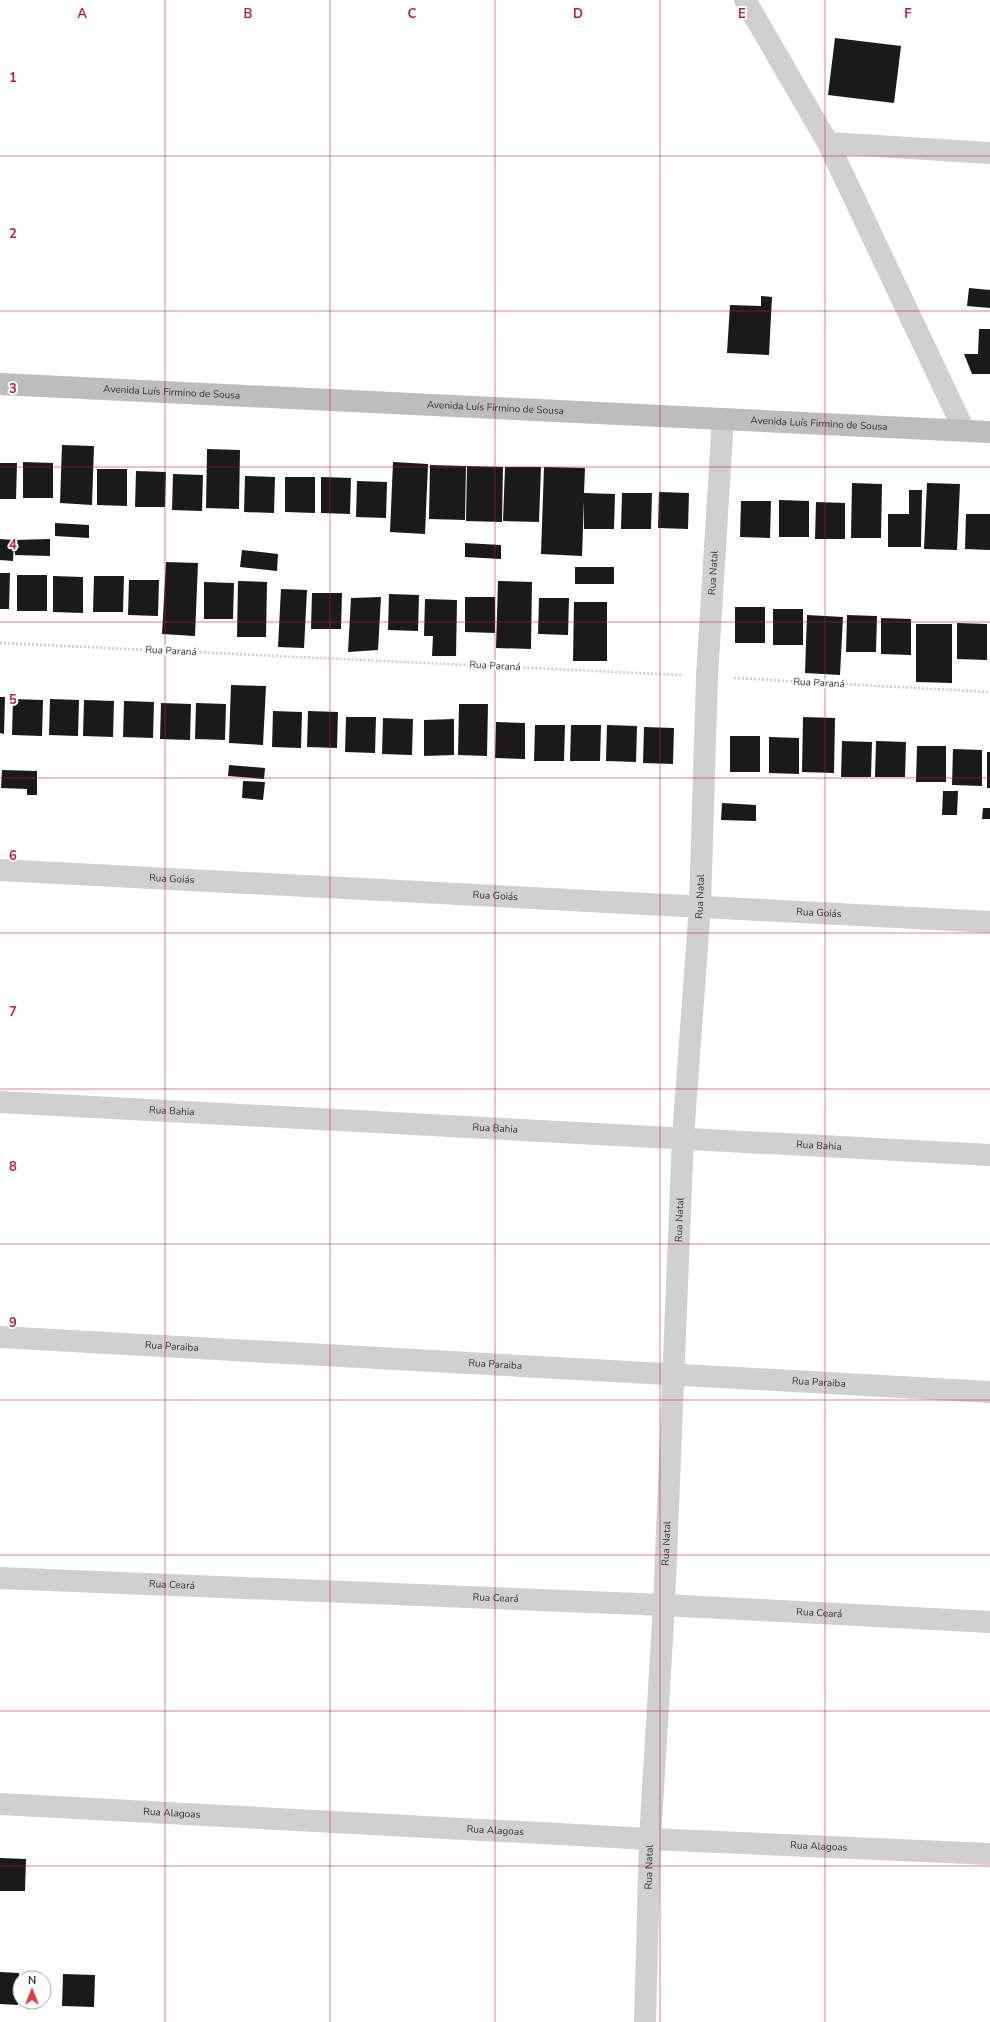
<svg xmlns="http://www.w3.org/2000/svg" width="990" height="2022" font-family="'Nunito Sans',sans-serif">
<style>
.building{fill:#1a1a1a}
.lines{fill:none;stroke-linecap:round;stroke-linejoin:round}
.path{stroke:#cdcdcd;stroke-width:2.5;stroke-dasharray:2 2;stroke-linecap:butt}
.street{stroke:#d0d0d0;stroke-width:22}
.secondary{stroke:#bdbdbd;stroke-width:22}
.grid{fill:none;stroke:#c2185b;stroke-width:1;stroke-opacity:0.55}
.labels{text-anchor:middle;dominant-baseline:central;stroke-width:4;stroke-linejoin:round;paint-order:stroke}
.street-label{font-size:10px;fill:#333;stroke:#fff}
.grid-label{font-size:13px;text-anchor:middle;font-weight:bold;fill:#c2185b;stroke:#fff;stroke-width:4;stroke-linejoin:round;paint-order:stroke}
</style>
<rect width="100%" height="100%" fill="#fff"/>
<path class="building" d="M835 38 901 46 894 103 828 95Z
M969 288 990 290V308L967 306Z
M761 296 772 297 769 355 727 353 730 305 761 306Z
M979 329H990V374H972L964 354H978Z
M62 445 94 446 92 505 60 503Z
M207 449 240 450 239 509 206 508Z
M23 462 53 463V498H23Z
M393 462 428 464 425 534 390 532Z
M0 463H17L16 499H0Z
M430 465 466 466 465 520 429 519Z
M467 466 503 467 502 522 466 521Z
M505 467H541L539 522 503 521Z
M544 467 585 468 584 493 615 494 614 529H584V500L582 556 541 554Z
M97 469H127V506L97 505Z
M136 471 166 472 165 507H135Z
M173 474 203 475 202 511 172 510Z
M245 476 275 477 274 513 244 512Z
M285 477H315V513L285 512Z
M321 477 351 478 350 514 321 513Z
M357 481 387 482 386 518 356 517Z
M852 483 882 484 881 538H851Z
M927 483 960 484 957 550 924 549Z
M909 490H922L921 547H888V514H909Z
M659 492 689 493 688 529 658 528Z
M622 493H652L651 529H621Z
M779 500 809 501V537H779Z
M741 501H771L770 538 740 537Z
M816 502 845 503V539H815Z
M966 514H990V550L965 549Z
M55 523 89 525V538L55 536Z
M0 539 14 540 13 561 0 560Z
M50 539V556L15 555 14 540Z
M465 543 501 545V559L465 557Z
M242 550 278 554 277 571 240 567Z
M166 562 198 563 195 636 162 634Z
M575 567H614V584H575Z
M0 573H10L9 609H0Z
M17 575H47V611H17Z
M53 576 83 577V613L53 612Z
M94 576H124L123 612H93Z
M129 580H159L158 616 128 615Z
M238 581 267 582 266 637H237Z
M498 581 532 582 531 649 496 648Z
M204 582 234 583 233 619H204Z
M281 589 307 590 304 648 278 647Z
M312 593H342L341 629H311Z
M389 594 419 595 418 631 388 630Z
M381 597 378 650 348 652 351 598Z
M465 597H495V633L465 632Z
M539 598H569L568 635 538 634Z
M425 599 457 600 456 656H432L433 636H424Z
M574 602H607V661H573Z
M735 607H765V643H735Z
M773 609H803V645H773Z
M807 615 843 617 840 675 805 673Z
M847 615 877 616 876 652H846Z
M881 618 911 619V655L881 654Z
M957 623 987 624V660L957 659Z
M916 624H952V683L916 682Z
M231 685 266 686 263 745 229 743Z
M0 697H5L4 734 0 733Z
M13 699 43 700 42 736 12 735Z
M50 699 79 700 78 736 49 735Z
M84 700 114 701 113 737 83 736Z
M124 701 154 702 153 738 123 737Z
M161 703 191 704 190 740 160 739Z
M196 703 226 704 225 740 195 739Z
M459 704H488L487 756 458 755Z
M273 711 302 712 301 748 272 747Z
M308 711 338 712 337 748 307 747Z
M346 717H376L375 753 345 752Z
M803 717 835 718 834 773 802 772Z
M383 718 413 719 412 755 382 754Z
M454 719V755L424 756V720Z
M496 722 525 723V759L495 758Z
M535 725H565L564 761H534Z
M571 725H601L600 761H570Z
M607 725 637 726 636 762 606 761Z
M644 727 674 728 673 764 643 763Z
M730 736H760V772H730Z
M769 737 799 738V774L769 773Z
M842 741 872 742 871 777H841Z
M876 741 906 742 905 777H875Z
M917 746H946V782H916Z
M953 749 982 750V786L952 785Z
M987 752H990V788H987Z
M229 765 265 768 264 779 228 776Z
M2 770 37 771V795H27V789L1 788Z
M243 781 265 782 263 800 242 798Z
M943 791H958L957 815H942Z
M722 803 756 805V821L721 820Z
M983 808H990V819H982Z
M0 1858 26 1859 25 1891H0Z
M0 1972 19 1973 18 2005 0 2004Z
M63 1974 95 1975 94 2007 62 2006Z"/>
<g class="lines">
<path class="path" d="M0 643 681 675
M734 678 990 692"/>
<g class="street">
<path d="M745 0 828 143 964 430"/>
<path d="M828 143 990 153"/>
<path id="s1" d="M0 870 990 922"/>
<path id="s2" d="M0 1102 990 1155"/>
<path id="s3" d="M0 1337 990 1392"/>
<path id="s4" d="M0 1578 664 1605 990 1622"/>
<path id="s5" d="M0 1804 650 1839 990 1854"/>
<path id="s6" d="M645 2022 650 1839 664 1605 683 1137 700 906 707 676 723 419"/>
</g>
<path class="secondary" id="s7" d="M0 384 990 432"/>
</g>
<path class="grid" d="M165 0V2022M330 0V2022M495 0V2022M660 0V2022M825 0V2022M0 156H990M0 311H990M0 467H990M0 622H990M0 778H990M0 933H990M0 1089H990M0 1244H990M0 1400H990M0 1555H990M0 1711H990M0 1866H990"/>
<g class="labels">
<g class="street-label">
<text stroke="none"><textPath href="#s7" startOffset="172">Avenida Luís Firmino de Sousa</textPath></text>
<text stroke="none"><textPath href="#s7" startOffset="496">Avenida Luís Firmino de Sousa</textPath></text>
<text stroke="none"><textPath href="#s7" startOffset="820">Avenida Luís Firmino de Sousa</textPath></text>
<text stroke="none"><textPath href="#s6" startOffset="1451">Rua Natal</textPath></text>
<text transform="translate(171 651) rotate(3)">Rua Paraná</text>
<text transform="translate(495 666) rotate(3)">Rua Paraná</text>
<text transform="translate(819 683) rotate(3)">Rua Paraná</text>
<text stroke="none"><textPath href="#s1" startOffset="172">Rua Goiás</textPath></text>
<text stroke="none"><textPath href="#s1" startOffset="496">Rua Goiás</textPath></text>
<text stroke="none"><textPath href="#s6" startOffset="1127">Rua Natal</textPath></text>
<text stroke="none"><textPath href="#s1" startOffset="820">Rua Goiás</textPath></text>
<text stroke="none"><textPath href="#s2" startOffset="172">Rua Bahia</textPath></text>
<text stroke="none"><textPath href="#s2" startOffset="496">Rua Bahia</textPath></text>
<text stroke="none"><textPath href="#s2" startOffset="820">Rua Bahia</textPath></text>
<text stroke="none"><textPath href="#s6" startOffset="803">Rua Natal</textPath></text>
<text stroke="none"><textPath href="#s3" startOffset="172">Rua Paraiba</textPath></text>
<text stroke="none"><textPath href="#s3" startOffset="496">Rua Paraiba</textPath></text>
<text stroke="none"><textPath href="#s3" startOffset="820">Rua Paraiba</textPath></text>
<text stroke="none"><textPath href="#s6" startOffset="479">Rua Natal</textPath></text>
<text stroke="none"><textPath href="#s4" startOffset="172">Rua Ceará</textPath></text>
<text stroke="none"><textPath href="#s4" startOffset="496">Rua Ceará</textPath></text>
<text stroke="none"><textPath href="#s4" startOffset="820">Rua Ceará</textPath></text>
<text stroke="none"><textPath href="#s5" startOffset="172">Rua Alagoas</textPath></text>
<text stroke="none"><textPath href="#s5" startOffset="496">Rua Alagoas</textPath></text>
<text stroke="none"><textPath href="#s5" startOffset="820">Rua Alagoas</textPath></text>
<text stroke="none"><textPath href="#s6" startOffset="155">Rua Natal</textPath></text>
</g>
</g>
<g class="grid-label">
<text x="82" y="18">A</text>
<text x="248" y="18">B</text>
<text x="412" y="18">C</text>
<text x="578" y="18">D</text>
<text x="742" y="18">E</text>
<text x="908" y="18">F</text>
<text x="13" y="82">1</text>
<text x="13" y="238">2</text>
<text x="13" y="393">3</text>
<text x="13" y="549">4</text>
<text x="13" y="704">5</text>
<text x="13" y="860">6</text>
<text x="13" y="1016">7</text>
<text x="13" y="1171">8</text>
<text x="13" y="1327">9</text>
</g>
<g transform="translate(32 1990)"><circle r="19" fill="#ffffff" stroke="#adadad"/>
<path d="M0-3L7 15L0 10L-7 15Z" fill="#e63946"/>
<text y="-6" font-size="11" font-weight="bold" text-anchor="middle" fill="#333333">N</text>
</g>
</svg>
